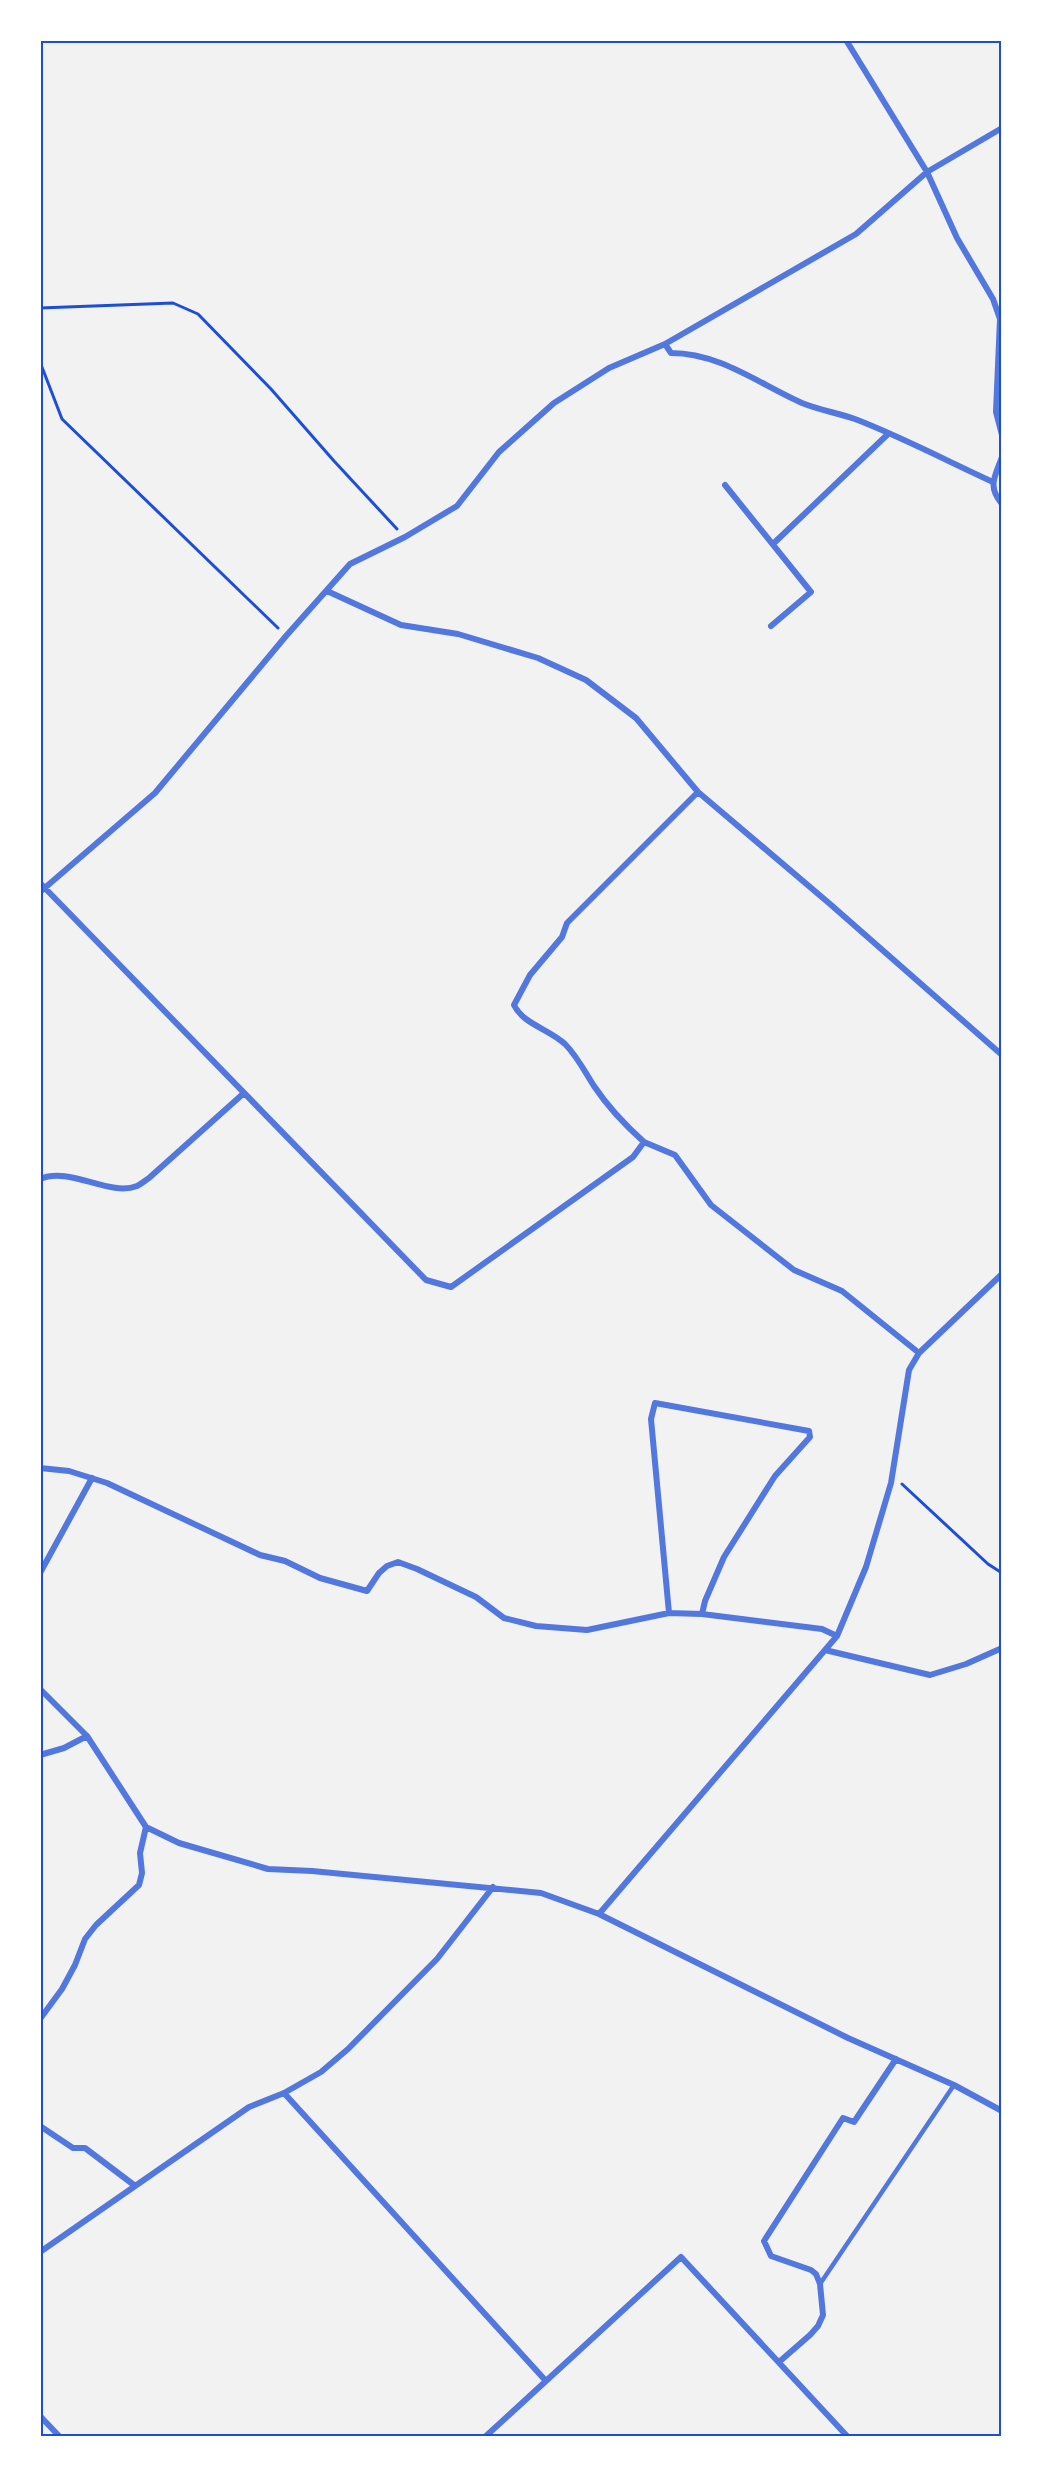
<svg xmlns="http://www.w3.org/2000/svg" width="1042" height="2477" font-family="Manrope,sans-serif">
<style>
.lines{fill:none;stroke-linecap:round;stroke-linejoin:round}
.path{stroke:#1d4ed8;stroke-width:3}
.service{stroke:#5277de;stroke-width:4.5}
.minor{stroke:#5277de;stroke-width:6}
.neatline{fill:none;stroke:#1d4ed8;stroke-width:2}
</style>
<rect width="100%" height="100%" fill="#f2f2f2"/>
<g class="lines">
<path class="path" d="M40 308 173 303 198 314 271 389 334 461 397 529
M40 362 62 419 278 628
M902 1484 988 1564 1002 1573"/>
<path class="service" d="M820 2284 954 2085"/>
<path class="minor" d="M846 40 927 172 957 238 993 299 1000 319 996 412 1002 435
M665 344 671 353C720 353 759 384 802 403 819 410 838 413 855 419 902 437 947 461 993 482
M1002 457C995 477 987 486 1002 504
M725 485 811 592 771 626
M773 544 888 434
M327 591 401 625 458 634 538 658 586 680 636 718 698 792 830 904 1002 1055
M40 883 426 1280 451 1287 633 1157 644 1142 675 1155 711 1205 794 1270 842 1291 919 1353
M40 892 155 793 286 636 350 564 405 537 457 506 499 452 554 403 609 368 665 344 856 234 927 172 1002 128
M644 1142C625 1125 608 1107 594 1086 585 1072 577 1056 565 1044 549 1029 523 1024 514 1005L530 975 562 937 567 923 698 792
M40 1179C70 1166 109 1197 137 1186 141 1184 146 1180 149 1178L244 1093
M40 1468 69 1471 107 1483 260 1555 285 1561 320 1578 367 1591 379 1573 387 1566 398 1562 417 1569 476 1597 504 1618 536 1626 587 1630 669 1613 702 1614 822 1629 837 1636
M40 1573 92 1478
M669 1613 651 1419 655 1403 809 1431 810 1437 775 1476 724 1557 705 1601 702 1614
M825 1650 930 1675 966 1664 1002 1648
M40 1689 87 1736 146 1827 179 1843 268 1869 312 1871 541 1893 599 1914 848 2038 954 2085 1002 2111
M40 1755 64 1748 87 1736
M599 1914 837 1636 866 1567 891 1483 909 1370 919 1353 1002 1274
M40 2019 62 1989 75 1965 85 1939 96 1925 139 1885 142 1873 140 1853 146 1827
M284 2093 546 2381
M40 2126 73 2148H85L134 2185
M40 2252 249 2107 284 2093 321 2072 348 2049 437 1959 493 1887
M779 2362 810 2335 818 2326 823 2315 820 2284 816 2274 811 2270 771 2256 764 2241 843 2118 854 2122 896 2059
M40 2416 59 2436
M486 2436 681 2257 847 2436"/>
</g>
<rect width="1042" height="2477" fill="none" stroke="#ffffff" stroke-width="84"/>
<rect x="42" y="42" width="958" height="2393" class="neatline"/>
</svg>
